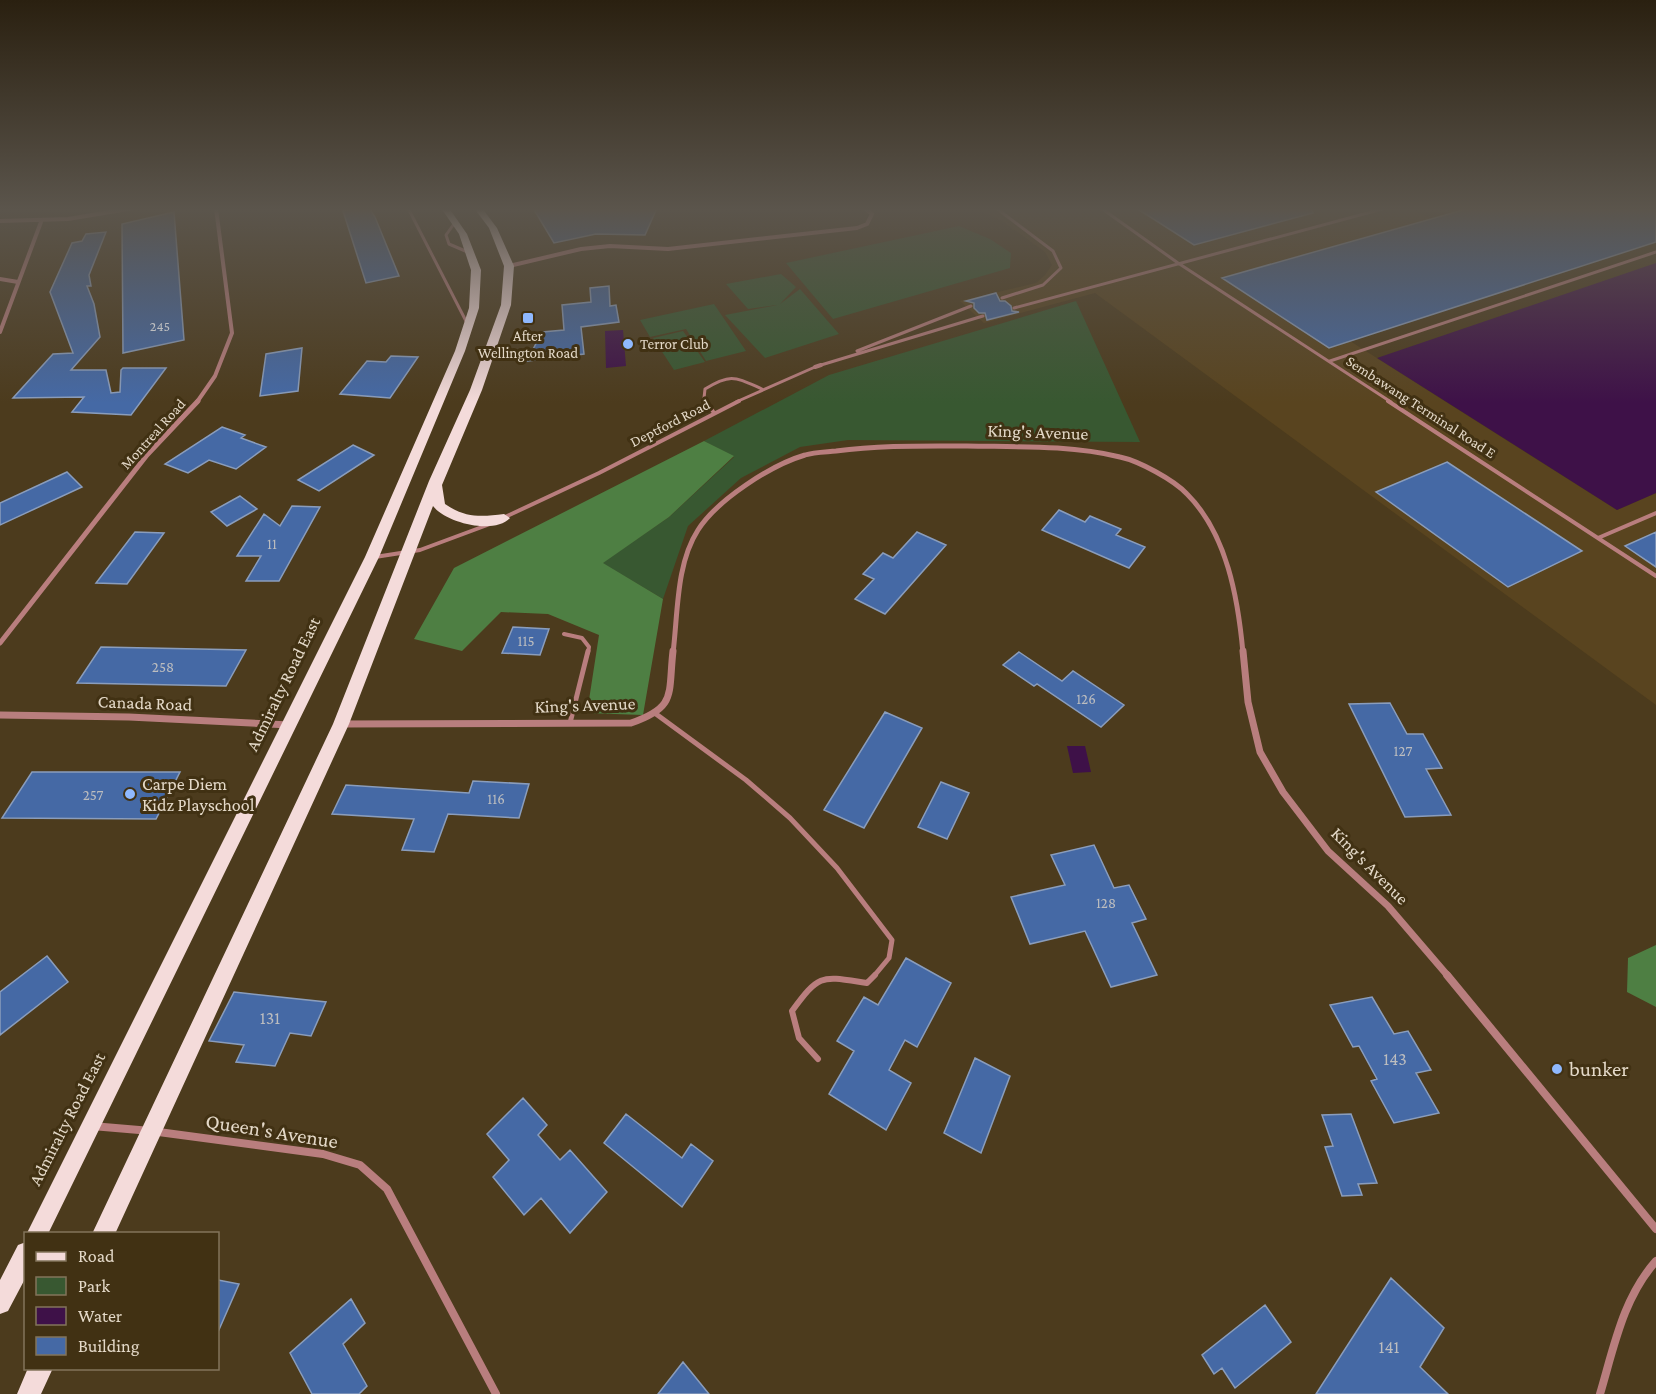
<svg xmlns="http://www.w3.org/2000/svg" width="1656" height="1394" font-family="'Crimson Pro',serif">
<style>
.built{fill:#59441f}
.green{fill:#385831}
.forest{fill:#4e7f43}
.water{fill:#3e1148}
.building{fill:#4569a5;stroke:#8a9dbc;stroke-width:1.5}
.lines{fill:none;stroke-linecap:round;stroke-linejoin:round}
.lane-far3{stroke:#b97e7e;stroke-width:3}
.lane-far2{stroke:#b97e7e;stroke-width:4}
.lane-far1{stroke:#b97e7e;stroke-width:5}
.lane{stroke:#b97e7e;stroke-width:6}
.street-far3{stroke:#b97e7e;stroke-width:4}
.street-far2{stroke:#b97e7e;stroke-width:5}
.street-far1{stroke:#b97e7e;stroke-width:7}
.street{stroke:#b97e7e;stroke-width:8}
.primary{fill:#f4dbda;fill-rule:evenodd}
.poi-dot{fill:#8fb8fd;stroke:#413113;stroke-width:2}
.labels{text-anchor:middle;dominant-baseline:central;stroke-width:6;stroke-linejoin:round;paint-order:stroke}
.far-number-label{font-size:14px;fill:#bcbdbf}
.far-poi-label{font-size:15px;fill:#e4d9c8;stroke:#413113}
.far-street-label{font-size:15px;fill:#e4d9c8;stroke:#413113}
.number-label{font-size:15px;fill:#bcbdbf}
.street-label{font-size:18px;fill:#e4d9c8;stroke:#413113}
.poi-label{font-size:18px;fill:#e4d9c8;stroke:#413113;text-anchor:start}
.near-number-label{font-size:18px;fill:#bcbdbf}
.near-poi-label{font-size:21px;fill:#e4d9c8;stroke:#413113;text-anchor:start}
.near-street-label{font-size:21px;fill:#e4d9c8;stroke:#413113}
</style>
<rect width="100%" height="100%" fill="#4c3b1d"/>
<path class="built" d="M976 208H1420L1414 210 1431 219 1223 278 1350 341 1617 510 1656 493V705L1095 293 984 323 960 301 1036 283 1045 275 1052 265 1045 252 1002 221Z"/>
<path class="green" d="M959 226 990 239 1011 253 1010 268 833 319 786 263Z
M781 274 796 287 780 304 800 289 839 334 765 358 725 315 777 305 748 309 726 284Z
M1076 301 1140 442 848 440 800 447 741 478 688 526 663 599 602 563 669 517 734 457 704 441 829 375Z
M714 304 746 351 706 361 686 329 650 337 640 320Z
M683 331 705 362 674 370 653 338Z"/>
<path class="forest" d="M704 441 734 456 669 517 603 563 663 599 643 715 587 713 599 635 548 614 501 612 462 651 414 639 454 568Z
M1656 945V1007L1627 992 1628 958Z"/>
<path class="water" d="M1656 263V493L1617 510 1377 358Z
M623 330 626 366 606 368 605 331Z
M1067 746H1085L1091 772 1073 773Z"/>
<path class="building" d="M358 208H369L375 217 399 276 366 283 343 211Z
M533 208H657L645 235 596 234 554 243Z
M1136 208H1312L1313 213 1194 245Z
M1470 208H1656V242L1329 348 1222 278Z
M174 212 184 340 123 353 122 224Z
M106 232 89 275 91 286H87L94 304 100 337 71 370H106L111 393 120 392 121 370 123 368H166L131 415 72 412 84 397 13 398 53 354 73 353 50 292 72 243 82 241 86 234Z
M609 286 610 306 616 305 619 322 581 327 584 354 527 361 542 332 564 330 562 305 591 302 590 288Z
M996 293 1000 301H1005L1011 306 1012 311 1019 312 987 320 985 313H979L974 308V303L966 301Z
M302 348 298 391 260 396 266 354Z
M391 356 418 357 390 398 340 394 367 361 386 362Z
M222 427 245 435 241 438 266 447 236 469 209 460 188 473 165 464Z
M353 445 374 455 319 491 298 480Z
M1447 462 1582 551 1508 587 1376 492Z
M67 472 82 487 0 525V503Z
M240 496 257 509 227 526 211 512Z
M292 506 320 507 279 581H246L261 556H237L264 514 280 526Z
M1059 510 1085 522 1090 516 1121 529 1116 535 1145 547 1129 568 1042 530Z
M135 532 164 533 127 584 96 583Z
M917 532 946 545 885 614 855 599 874 579 863 574 883 553 893 558Z
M1656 532V567L1625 546Z
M513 627 549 629 540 655 502 653Z
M101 647 246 650 226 686 77 683Z
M1019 652 1062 681 1073 671 1124 705 1101 727 1037 684 1034 686 1003 665Z
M1390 703 1407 734H1423L1442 768 1426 769 1451 815 1405 817 1349 704Z
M885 712 922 728 864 828 824 810Z
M32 772H180L156 819 2 818Z
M473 781 529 784 519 818 448 814 434 852 402 850 414 819 332 814 346 785 469 793Z
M941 782 969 793 947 839 918 827Z
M1094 845 1114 888 1129 885 1146 919 1132 923 1157 975 1111 987 1085 931 1030 944 1011 897 1065 885 1051 855Z
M47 956 68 982 0 1035V992Z
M906 958 951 983 917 1047 905 1040 889 1070 911 1083 886 1130 829 1094 854 1051 837 1041 864 997 878 1005Z
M234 992 326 1002 311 1036 290 1033 275 1066 236 1062 244 1045 209 1041Z
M1372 997 1394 1034 1408 1031 1431 1070 1416 1073 1439 1113 1394 1123 1371 1081 1377 1079 1359 1046 1353 1047 1330 1005Z
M975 1058 1010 1076 981 1153 944 1133Z
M523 1098 547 1125 538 1135 560 1160 570 1150 607 1192 570 1233 541 1198 524 1215 493 1177 509 1160 487 1134Z
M626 1114 682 1158 691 1144 713 1161 682 1207 604 1143Z
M1351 1114 1377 1183 1358 1184 1362 1195 1342 1196 1325 1147 1333 1146 1322 1115Z
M1391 1278 1444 1328 1420 1367 1448 1394H1316Z
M218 1280 239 1284 218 1332Z
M351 1299 365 1323 343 1344 367 1386 359 1394H312L290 1353Z
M1265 1305 1291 1342 1235 1388 1222 1368 1214 1374 1202 1355Z
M683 1362 709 1394H658Z"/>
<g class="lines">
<path class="lane-far3" d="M408 208 468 325
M996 208 1053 251 1061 268 1043 285 1002 298
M1101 208 1178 263 1391 402
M456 221 446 235 449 244 470 253
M1014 308 1386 208
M857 351 971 306
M1330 361 1656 252
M821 365 983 316
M707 402 704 398 705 389C731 373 735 377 762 389
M736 402 815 367"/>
<path class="lane-far2" d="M706 401 714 413
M1388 401 1656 576
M503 518 599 473 739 401
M1598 538 1656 513
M375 557 420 550 490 524
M564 634 582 638 589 647 588 653"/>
<path class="lane-far1" d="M656 714 746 780 790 818 837 868 892 940 889 958 874 976
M570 723 588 651"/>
<path class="lane" d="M818 1059 799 1038 792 1011C820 973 821 976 867 983L875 975"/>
<path class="street-far3" d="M447 209 453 208
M0 221 68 219 134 208
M509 266 581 249 610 246 668 249 857 228 867 224 872 214 864 208
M0 279 18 282
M0 332 41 222
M815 367 821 365
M197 402 215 376 232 333 216 208"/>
<path class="street-far2" d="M0 643 147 455 198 401
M673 653C678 613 676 564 698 530 717 500 771 465 805 455 814 452 826 452 836 451 880 445 923 446 967 446 1018 447 1070 445 1120 457 1139 461 1174 480 1187 494 1227 534 1238 598 1243 653"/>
<path class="street-far1" d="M1243 651 1248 702 1260 752 1283 792 1328 851 1388 906 1448 976
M0 715 129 717 289 725
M341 724 631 723C677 707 668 695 673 651"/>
<path class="street" d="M1447 975 1656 1229
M92 1126 151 1131 323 1154 360 1165 387 1189 496 1394
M1600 1394C1614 1347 1623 1298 1656 1261"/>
<path class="primary" d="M441 208H449L467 234 481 270 479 308 465 351 379 557 48 1234 26 1235 365 557 455 351 469 308 471 270 459 234Z
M474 208H482L497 228 514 266 511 305 482 390 442 485 445 504C465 518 481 517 504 514L510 518C494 535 446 523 433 506L349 724 115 1234H92L333 724 429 481 470 390 501 305 504 266 489 228Z
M26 1242V1277L8 1311 0 1314V1280L18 1245Z
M28 1368H53L41 1394H17Z"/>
</g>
<linearGradient id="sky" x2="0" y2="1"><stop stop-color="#2a2010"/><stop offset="0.52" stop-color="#5b554c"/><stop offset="1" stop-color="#5b554c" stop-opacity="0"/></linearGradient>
<rect width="1656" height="403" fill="url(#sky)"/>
<g class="poi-dot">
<rect x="522" y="312" width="12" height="12" rx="3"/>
<circle cx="628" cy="344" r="6"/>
<circle cx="130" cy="794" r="6"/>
<circle cx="1557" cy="1069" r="6"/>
</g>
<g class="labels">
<g class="far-number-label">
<text x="160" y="326">245</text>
</g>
<g class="far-poi-label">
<text x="528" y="336">After<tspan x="528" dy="17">Wellington Road</tspan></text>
<text x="640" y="344" text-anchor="start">Terror Club</text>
</g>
<g class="far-street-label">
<text transform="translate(1421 407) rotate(33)">Sembawang Terminal Road E</text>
<text transform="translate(670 423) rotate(-27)">Deptford Road</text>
<text transform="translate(153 434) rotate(-48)">Montreal Road</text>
</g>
<g class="number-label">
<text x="272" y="544">11</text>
<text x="526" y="641">115</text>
<text x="163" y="667">258</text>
<text x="1086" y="699">126</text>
<text x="1403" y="751">127</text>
<text x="93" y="795">257</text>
<text x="496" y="799">116</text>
<text x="1106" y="903">128</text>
</g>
<g class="street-label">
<text transform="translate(1038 432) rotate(2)">King's Avenue</text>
<text transform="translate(283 684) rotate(-64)">Admiralty Road East</text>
<text transform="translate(145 703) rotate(2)">Canada Road</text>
<text transform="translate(585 705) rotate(-2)">King's Avenue</text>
<text transform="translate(1370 866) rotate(45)">King's Avenue</text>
<text transform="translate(67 1119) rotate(-63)">Admiralty Road East</text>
</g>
<g class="poi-label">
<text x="142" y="784">Carpe Diem<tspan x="142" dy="21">Kidz Playschool</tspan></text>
</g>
<g class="near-number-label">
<text x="270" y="1018">131</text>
<text x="1395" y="1059">143</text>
<text x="1389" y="1347">141</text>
</g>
<g class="near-poi-label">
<text x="1569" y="1069">bunker</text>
</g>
<g class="near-street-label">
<text transform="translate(272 1131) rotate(9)">Queen's Avenue</text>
</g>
</g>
<rect x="24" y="1232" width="195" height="138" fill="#413113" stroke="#82745b" stroke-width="1.5"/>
<rect x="36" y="1252" width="30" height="9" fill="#f4dbda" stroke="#82745b" stroke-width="1.5"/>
<text x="78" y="1262" font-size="18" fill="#e4d9c8">Road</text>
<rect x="36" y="1277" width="30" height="18" fill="#385831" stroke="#82745b" stroke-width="1.5"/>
<text x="78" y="1292" font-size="18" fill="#e4d9c8">Park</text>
<rect x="36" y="1307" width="30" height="18" fill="#3e1148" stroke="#82745b" stroke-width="1.5"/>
<text x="78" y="1322" font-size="18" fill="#e4d9c8">Water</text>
<rect x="36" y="1337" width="30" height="18" fill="#4569a5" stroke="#82745b" stroke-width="1.5"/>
<text x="78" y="1352" font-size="18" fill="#e4d9c8">Building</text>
</svg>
